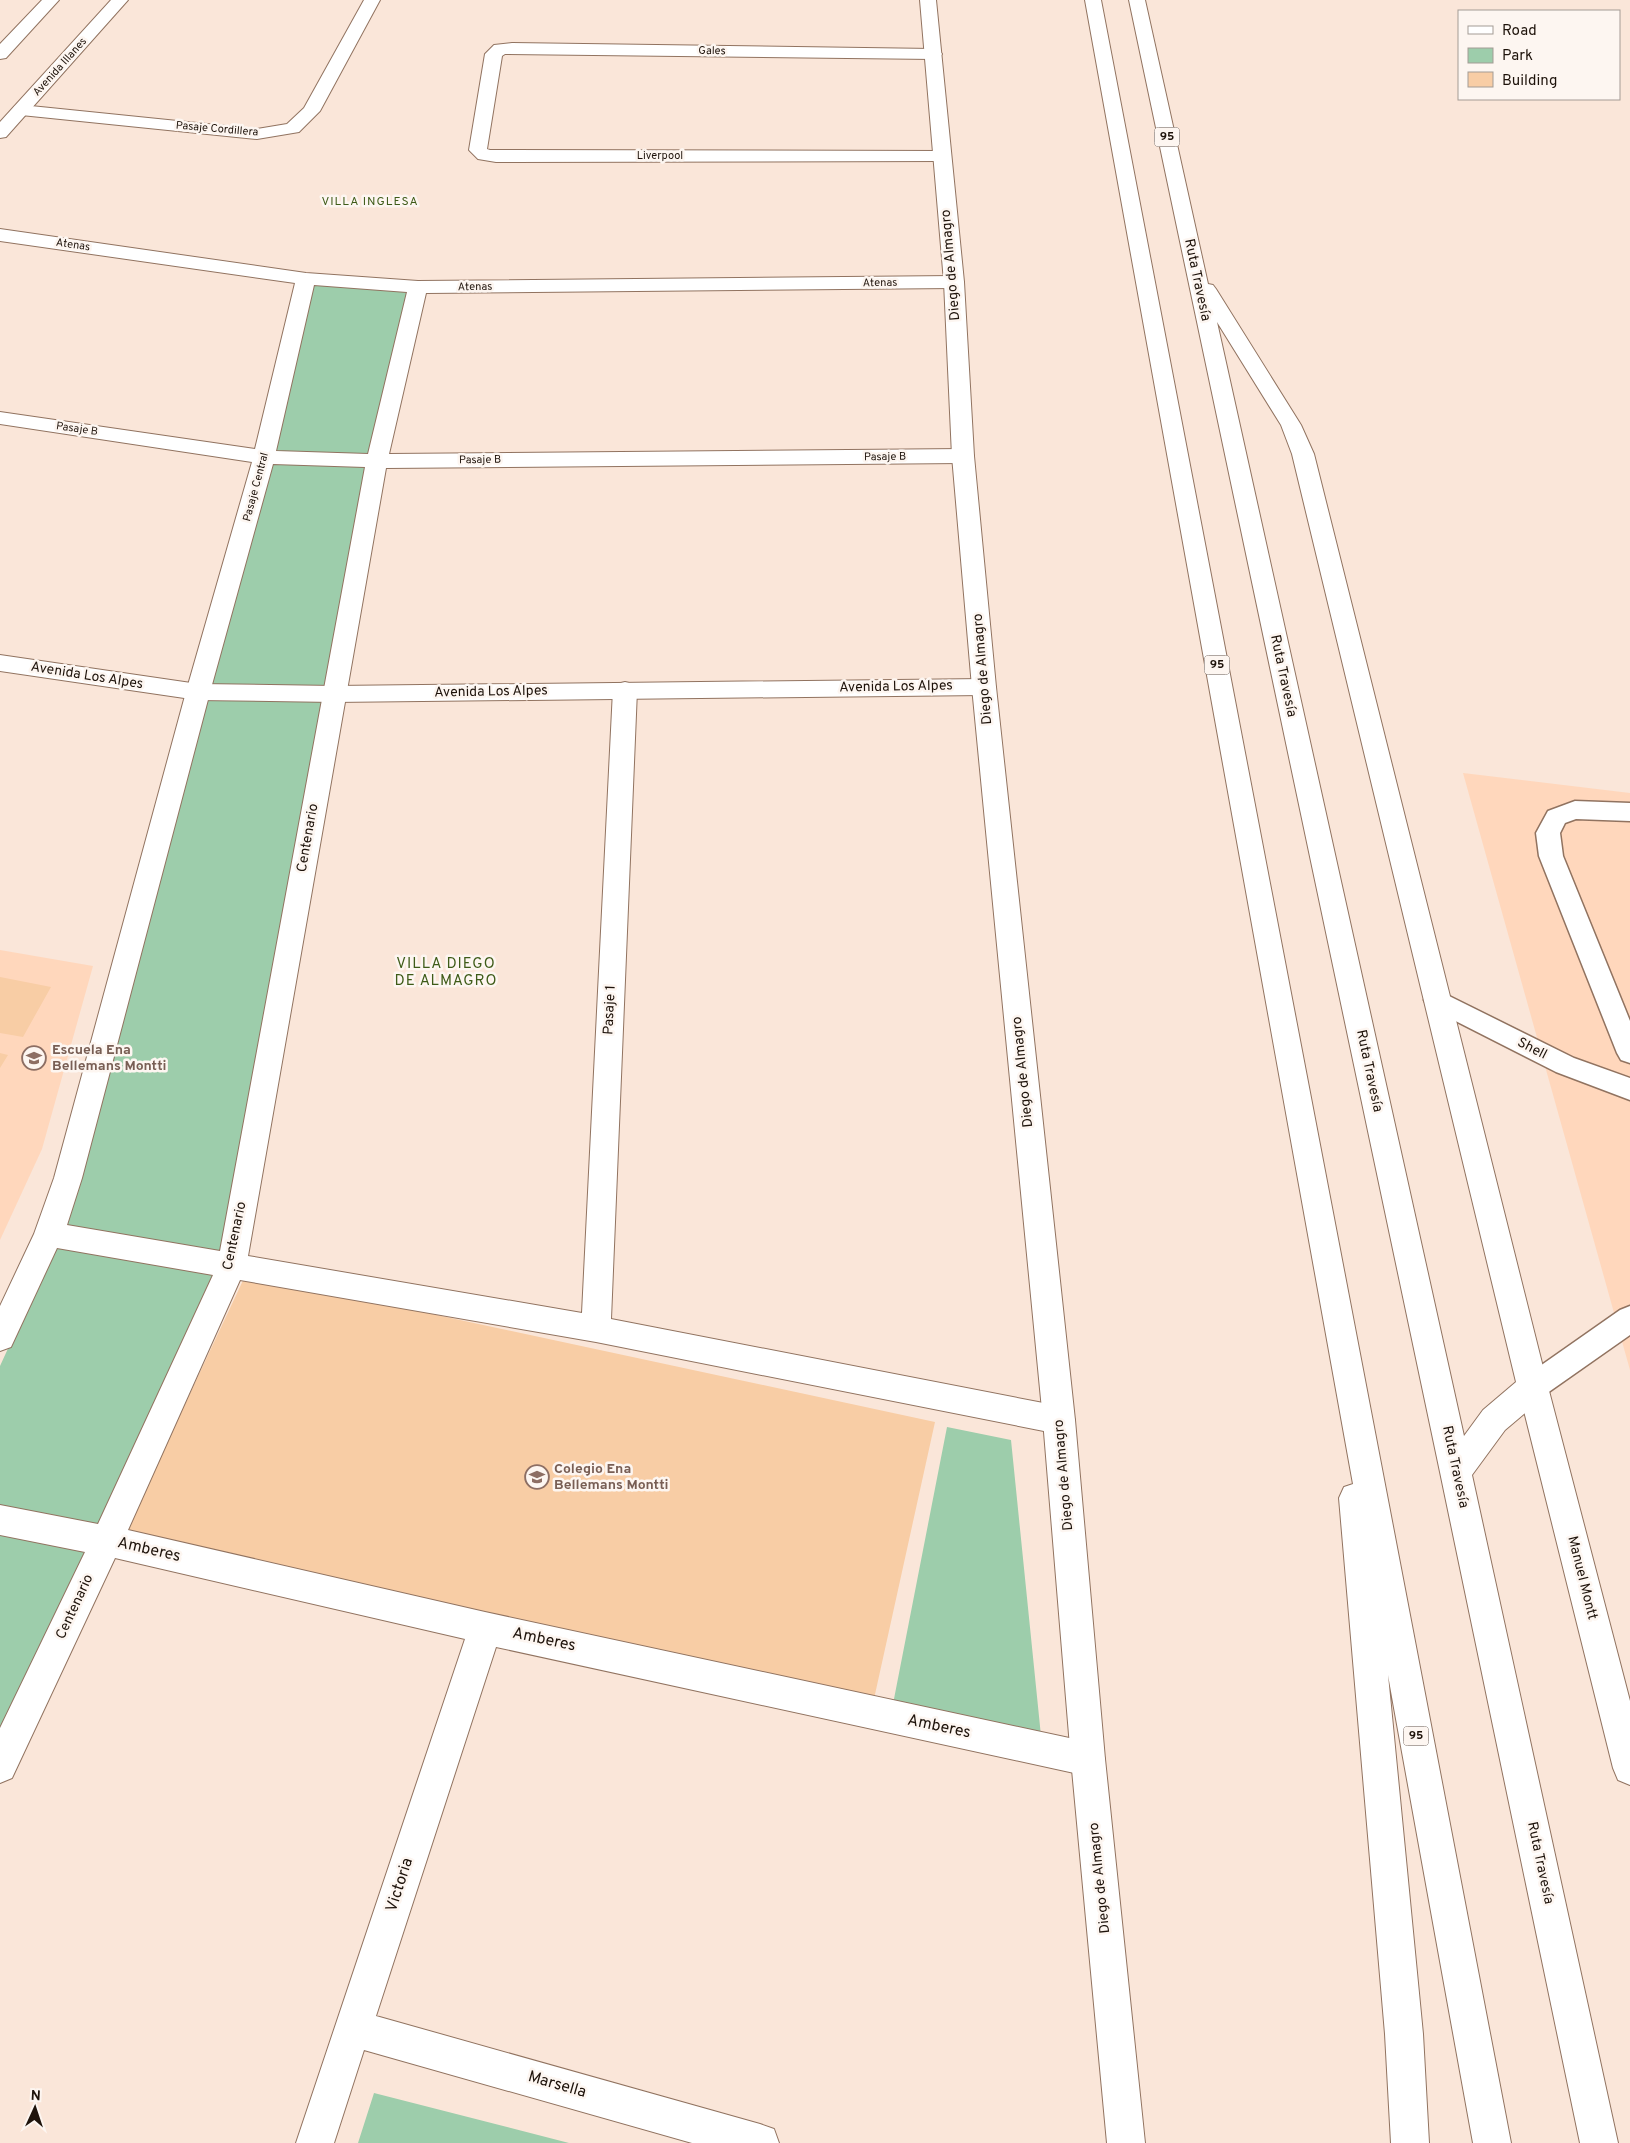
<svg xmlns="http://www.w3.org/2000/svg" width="1630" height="2143" font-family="Overpass,sans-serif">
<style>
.built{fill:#ffd7bc}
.green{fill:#9dcdab}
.building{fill:#f8cda5}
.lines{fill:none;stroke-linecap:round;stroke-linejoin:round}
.service-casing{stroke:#917360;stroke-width:3}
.minor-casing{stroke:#917360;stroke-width:2}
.tertiary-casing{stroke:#917360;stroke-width:2}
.secondary-casing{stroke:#917360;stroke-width:2}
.trunk-casing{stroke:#917360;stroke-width:2}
.service{fill:#fff;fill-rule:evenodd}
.minor{fill:#fff;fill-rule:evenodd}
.tertiary{fill:#fff;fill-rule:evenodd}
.secondary{fill:#fff;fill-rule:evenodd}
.trunk{fill:#fff;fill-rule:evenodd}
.labels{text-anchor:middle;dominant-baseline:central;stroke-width:5;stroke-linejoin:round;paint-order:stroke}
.far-street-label{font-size:11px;fill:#1e130b;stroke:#fdf6f1}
.shield{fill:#fdf6f1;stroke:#615750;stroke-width:1}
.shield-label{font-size:12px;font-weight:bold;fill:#1e130b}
.far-neighbourhood-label{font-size:12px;letter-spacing:1px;fill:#3e5b18;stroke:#fdf6f1}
.street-label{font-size:14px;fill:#1e130b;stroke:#fdf6f1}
.education-label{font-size:14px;font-weight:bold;fill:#785e54;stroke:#fdf6f1;text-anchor:start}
.neighbourhood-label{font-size:15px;letter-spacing:1px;fill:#3e5b18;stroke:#fdf6f1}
.near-street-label{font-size:16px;fill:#1e130b;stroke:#fdf6f1}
</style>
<rect width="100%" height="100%" fill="#fae6d9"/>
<path class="built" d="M1463 773 1630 793V1370Z
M0 950 93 966 42 1149 0 1240Z"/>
<path class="green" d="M313 284 408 292 219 1264 94 1537 0 1734V1366L60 1235Z
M947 1427 1011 1440 1041 1736 893 1704Z
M374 2093 569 2143H358Z"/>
<path class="building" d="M0 977 51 987 23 1037 0 1033Z
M0 1053 8 1055 0 1068Z
M246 1274 935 1422 872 1708 125 1532Z"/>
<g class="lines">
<g class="service-casing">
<path id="service" d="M1575 801 1630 803V821L1576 819 1565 823 1560 833 1563 856 1630 1021V1063L1621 1060 1617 1053 1539 856 1536 833 1548 811Z
M1437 990 1574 1058 1630 1078V1100L1556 1072 1428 1007 1424 1000 1428 993Z
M1630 1306V1335L1543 1396 1533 1400 1523 1396 1518 1387 1523 1378 1620 1310Z"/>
</g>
<g class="minor-casing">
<path id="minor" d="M364 0H380L320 111 299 132 257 139 21 115 15 114 12 110 15 106 21 105 257 129 287 124 304 108Z
M512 43 933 49 939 50 942 54 939 58 933 59 505 54 502 56 487 149 490 150 941 151 947 152 950 156 947 160 941 161 496 162 478 159 469 150 485 54 494 45Z
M0 229 306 273 418 281 954 276 961 278 964 282 961 286 954 288 426 293 389 454 963 449 971 451 974 456 971 461 963 463 386 468 248 1256 582 1313 613 690 617 684 625 682 633 684 637 690 611 1319 1059 1406 1070 1410 1075 1420 1070 1430 1059 1434 596 1342 240 1280 128 1530 485 1612 1088 1742 1100 1747 1105 1759 1100 1771 1088 1776 496 1647 376 2016 760 2124 774 2129 779 2143H692L364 2050 334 2143H296L465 1639 115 1558 12 1778 0 1783V1728L85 1552 0 1535V1505L98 1524 213 1275 57 1248 11 1347 0 1351V1306L34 1234 54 1178 186 692 252 462 0 424V412L255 449 295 283 0 241ZM314 285 407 292 368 454 276 451ZM273 464 365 467 220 1251 67 1225 82 1178 210 692Z"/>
</g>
<g class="tertiary-casing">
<path id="tertiary" d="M0 655 198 684 334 686 984 679 992 681 996 687 992 693 984 695 334 702 198 700 0 671Z"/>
</g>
<g class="secondary-casing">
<path id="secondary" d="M42 0H59L6 58 0 59V44Z
M111 0H128L6 137 0 138V122Z
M920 0H936L964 282 974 456 996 687 1075 1420 1105 1759 1145 2143H1107L1071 1759 1043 1420 972 687 952 456 944 282Z
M1533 1373 1544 1377 1548 1387 1630 1701V1785L1618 1780 1613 1768 1518 1387 1522 1377Z"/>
</g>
<g class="trunk-casing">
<path id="trunk" d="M1085 0H1101L1511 2143H1473L1388 1675 1423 2034 1429 2143H1391L1385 2034 1339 1498 1344 1487 1353 1484Z
M1129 0H1145L1208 284 1213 285 1216 289 1301 425 1314 454 1548 1387 1544 1397 1505 1430 1472 1475 1618 2143H1580L1440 1472ZM1217 322 1281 425 1292 454 1516 1382 1483 1410 1464 1436Z"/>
</g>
<use href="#service" class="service"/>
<use href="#minor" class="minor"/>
<use href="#tertiary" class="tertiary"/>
<use href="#secondary" class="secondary"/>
<use href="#trunk" class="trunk"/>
</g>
<defs>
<g id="school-ring" transform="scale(1.25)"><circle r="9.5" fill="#fdf6f1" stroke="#8d6e63" stroke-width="1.5"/><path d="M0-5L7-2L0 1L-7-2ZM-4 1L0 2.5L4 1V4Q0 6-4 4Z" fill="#8d6e63"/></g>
</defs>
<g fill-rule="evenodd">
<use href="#school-ring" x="34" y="1058"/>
<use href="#school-ring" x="537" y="1477"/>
</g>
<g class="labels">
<g class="far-street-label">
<text transform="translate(712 51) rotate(1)">Gales</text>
<text transform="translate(60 67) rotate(-48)">Avenida Illanes</text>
<text transform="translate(217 129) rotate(5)">Pasaje Cordillera</text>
<text x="660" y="156">Liverpool</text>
<text transform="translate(73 245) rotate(8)">Atenas</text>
<text transform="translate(880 283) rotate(-1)">Atenas</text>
<text transform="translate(475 287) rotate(-1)">Atenas</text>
<text transform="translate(77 429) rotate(8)">Pasaje B</text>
<text transform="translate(885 457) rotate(-1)">Pasaje B</text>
<text transform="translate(480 460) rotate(-1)">Pasaje B</text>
<text transform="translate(256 487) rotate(-75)">Pasaje Central</text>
</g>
<g class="shield">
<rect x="1154.5" y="127.5" width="25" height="19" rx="4"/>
<rect x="1204.5" y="655.5" width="25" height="19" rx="4"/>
<rect x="1403.5" y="1726.5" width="25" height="19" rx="4"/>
</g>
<g class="shield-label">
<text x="1167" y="137">95</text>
<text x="1217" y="665">95</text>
<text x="1416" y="1736">95</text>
</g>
<g class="far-neighbourhood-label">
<text x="370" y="202">VILLA INGLESA</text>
</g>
<g class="street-label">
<text transform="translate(951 265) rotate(-95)">Diego de Almagro</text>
<text transform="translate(1197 280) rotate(78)">Ruta Travesía</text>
<text transform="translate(983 669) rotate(-95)">Diego de Almagro</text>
<text transform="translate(87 676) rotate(9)">Avenida Los Alpes</text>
<text transform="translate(1283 676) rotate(78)">Ruta Travesía</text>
<text transform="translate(896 687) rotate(-1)">Avenida Los Alpes</text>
<text transform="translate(491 692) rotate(-1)">Avenida Los Alpes</text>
<text transform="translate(308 838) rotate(-80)">Centenario</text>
<text transform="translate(610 1010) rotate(-87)">Pasaje 1</text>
<text transform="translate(1532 1049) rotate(27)">Shell</text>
<text transform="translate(1369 1071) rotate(78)">Ruta Travesía</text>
<text transform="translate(1023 1072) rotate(-96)">Diego de Almagro</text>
<text transform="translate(235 1236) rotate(-78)">Centenario</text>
<text transform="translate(1455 1467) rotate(78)">Ruta Travesía</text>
<text transform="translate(1064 1475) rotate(-95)">Diego de Almagro</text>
<text transform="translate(1582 1578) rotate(76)">Manuel Montt</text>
<text transform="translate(75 1607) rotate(-65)">Centenario</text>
<text transform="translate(1540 1863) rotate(78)">Ruta Travesía</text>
<text transform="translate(1100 1878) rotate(-96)">Diego de Almagro</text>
</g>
<g class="education-label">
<text x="52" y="1050">Escuela Ena<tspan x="52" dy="16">Bellemans Montti</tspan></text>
<text x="554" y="1469">Colegio Ena<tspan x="554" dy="16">Bellemans Montti</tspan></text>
</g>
<g class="neighbourhood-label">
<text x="446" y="964">VILLA DIEGO<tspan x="446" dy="17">DE ALMAGRO</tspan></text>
</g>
<g class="near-street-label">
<text transform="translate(149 1550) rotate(13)">Amberes</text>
<text transform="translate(544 1640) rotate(12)">Amberes</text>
<text transform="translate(939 1727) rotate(12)">Amberes</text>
<text transform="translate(400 1885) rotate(-72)">Victoria</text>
<text transform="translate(557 2085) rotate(16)">Marsella</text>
</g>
</g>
<rect x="1458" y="10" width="162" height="90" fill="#fdf6f1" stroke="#a49b95"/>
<rect x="1468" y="26" width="25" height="8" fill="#ffffff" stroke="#a49b95"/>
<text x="1502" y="35" font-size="15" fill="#1e130b">Road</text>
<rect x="1468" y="48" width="25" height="15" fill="#9dcdab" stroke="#a49b95"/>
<text x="1502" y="60" font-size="15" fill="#1e130b">Park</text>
<rect x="1468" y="72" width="25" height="15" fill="#f8cda5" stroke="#a49b95"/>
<text x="1502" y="85" font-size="15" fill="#1e130b">Building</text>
<g transform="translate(35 2108) rotate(3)" stroke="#fdf6f1" stroke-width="4" paint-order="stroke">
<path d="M0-4L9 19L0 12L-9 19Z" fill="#1e130b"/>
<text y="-8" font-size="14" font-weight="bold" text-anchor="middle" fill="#1e130b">N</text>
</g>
</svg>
